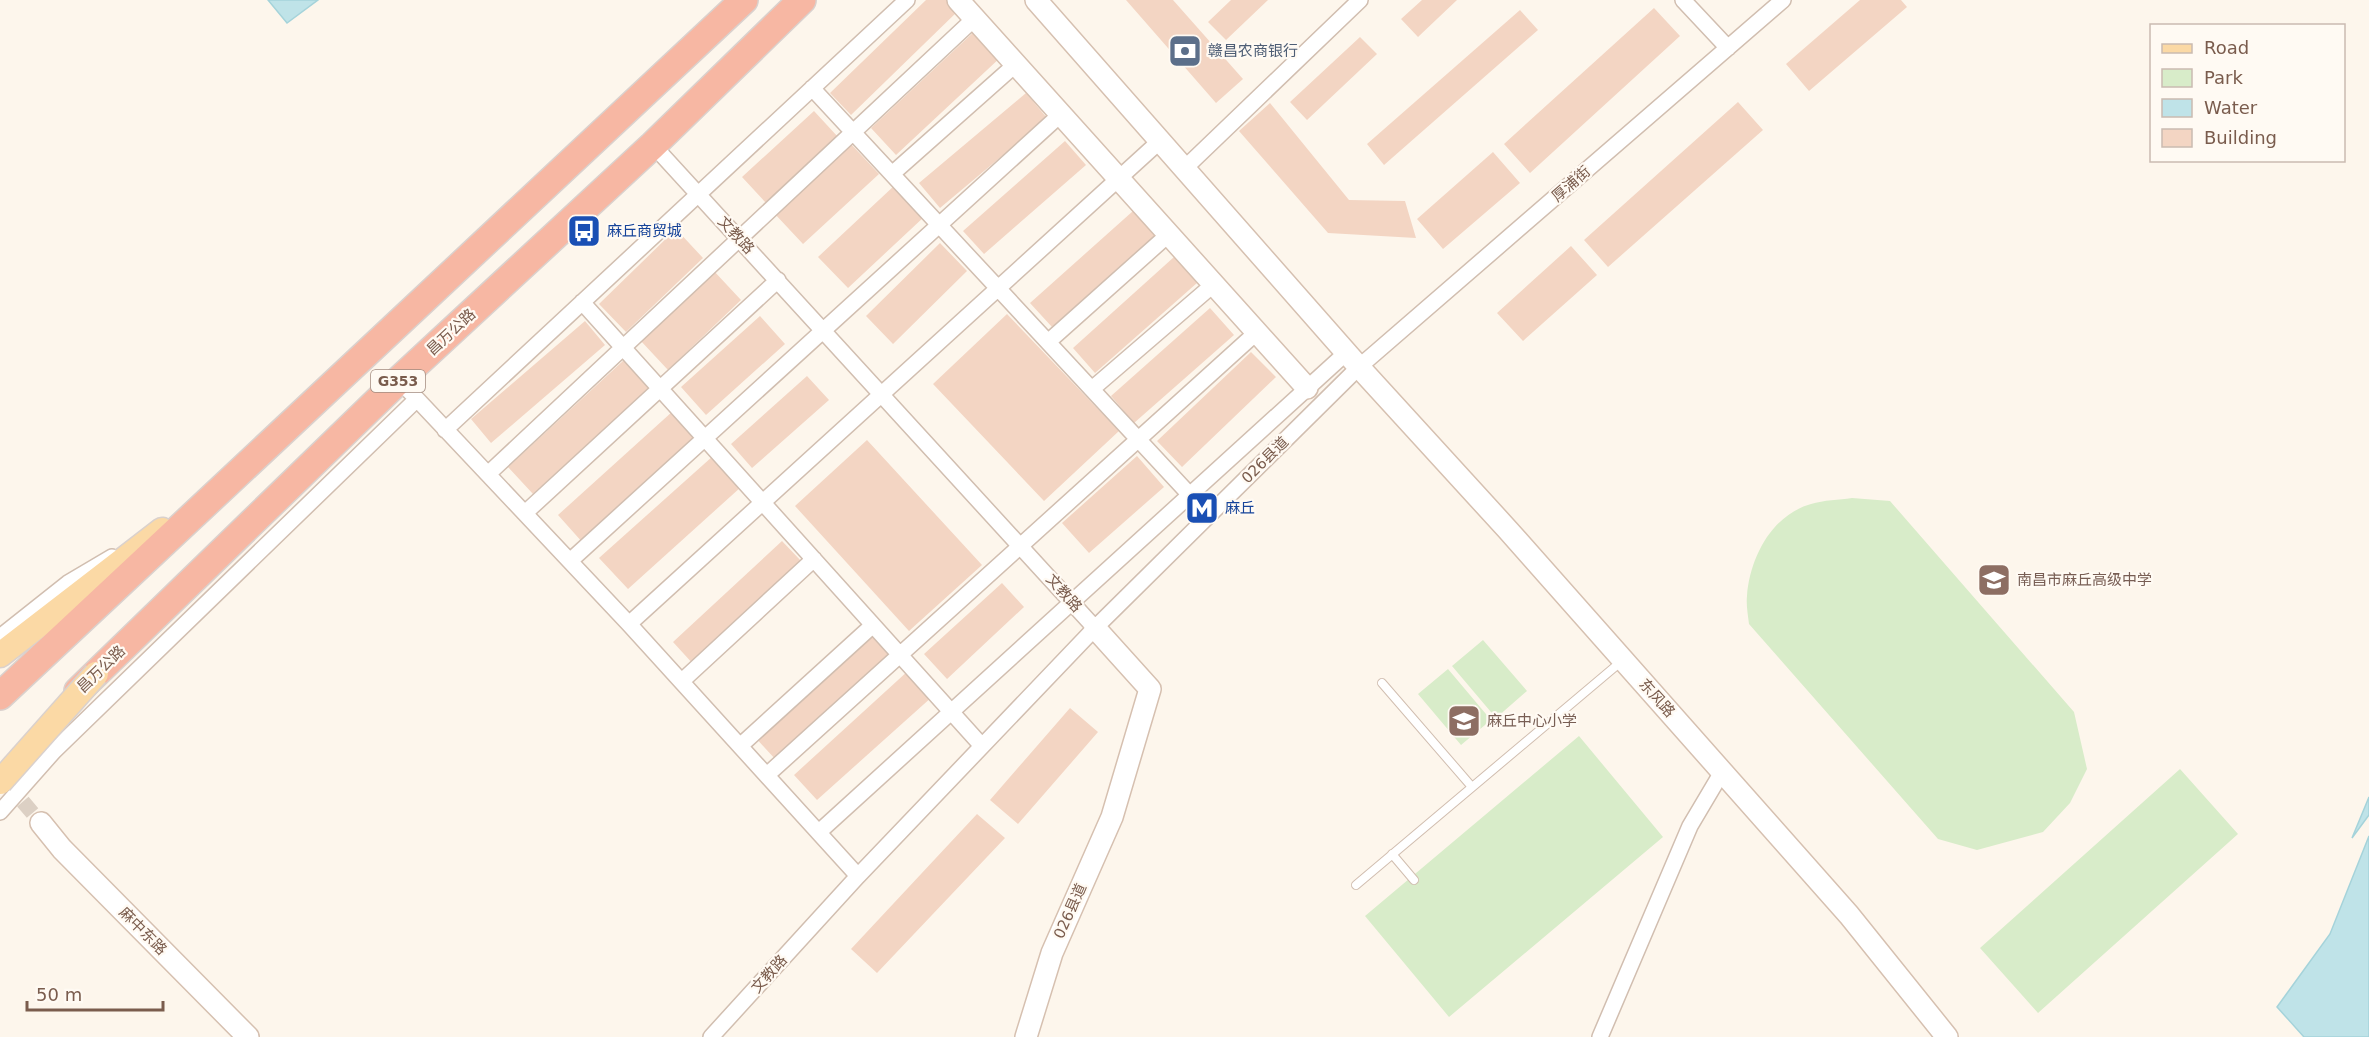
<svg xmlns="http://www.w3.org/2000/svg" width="2369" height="1037" font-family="'DejaVu Sans','Noto Sans SC',sans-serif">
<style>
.green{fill:#d8ecc9}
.water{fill:#bfe3e8;stroke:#a5d3da;stroke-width:1.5}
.building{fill:#f3d5c3}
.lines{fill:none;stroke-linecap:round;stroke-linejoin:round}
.street-tunnel{stroke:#dcd0c4;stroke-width:15;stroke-dasharray:15 8;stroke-linecap:butt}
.lane-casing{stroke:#d1beb0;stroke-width:10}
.street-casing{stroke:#d1beb0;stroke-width:18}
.secondary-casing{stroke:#d6c0b0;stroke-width:24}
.primary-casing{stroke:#dad1cd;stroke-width:27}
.highway-casing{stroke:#dad1cd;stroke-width:30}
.lane{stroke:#fff;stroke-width:8}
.street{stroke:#fff;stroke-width:15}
.secondary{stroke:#fff;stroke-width:21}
.primary{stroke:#fbd9a5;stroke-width:24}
.highway{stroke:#f7b7a3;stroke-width:27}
.primary-bridge-casing{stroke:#dad1cd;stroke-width:27;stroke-linecap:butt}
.primary-bridge{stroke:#fbd9a5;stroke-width:24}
.labels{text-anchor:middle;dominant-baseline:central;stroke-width:4.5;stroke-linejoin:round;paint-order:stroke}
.shield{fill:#fffaf3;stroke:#a28b7f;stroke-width:1.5}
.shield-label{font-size:14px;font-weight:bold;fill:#7a5c4d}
.service-label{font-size:15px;fill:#4e5e75;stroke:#fffaf3;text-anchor:start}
.street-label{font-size:15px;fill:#7a5c4d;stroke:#fffaf3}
.transit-label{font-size:15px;fill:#164399;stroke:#fffaf3;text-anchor:start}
.education-label{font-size:15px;fill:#785e54;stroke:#fffaf3;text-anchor:start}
</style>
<rect width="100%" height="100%" fill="#fdf6ec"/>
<path class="green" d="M1852 498 1890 501 2074 712 2087 769 2070 803 2043 832 1977 850 1938 839 1749 624C1748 615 1746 605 1747 596 1750 557 1772 515 1811 504 1824 500 1839 500 1852 498Z
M1483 640 1527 691 1496 718 1452 666Z
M1448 669 1491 720 1461 745 1418 694Z
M1579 736 1663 837 1449 1017 1365 916Z
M2180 769 2238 834 2038 1013 1980 948Z"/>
<path class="water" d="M268 0H318L287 23Z
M2369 797V815L2352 838Z
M2369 836V1037H2304L2277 1007 2330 934Z"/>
<path class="building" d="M926 0H950L959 10 851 115 830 93Z
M1126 0H1173L1243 79 1216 103Z
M1231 0H1268L1226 40 1208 22Z
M1422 0H1457L1418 37 1401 19Z
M1860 0H1901L1907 7 1809 91 1786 64Z
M1654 8 1680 36 1530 173 1504 144Z
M1520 10 1538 30 1384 165 1367 144Z
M977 29 1002 56 896 155 871 128Z
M1360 37 1377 54 1307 120 1290 102Z
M1026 93 1047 118 940 208 919 183Z
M1738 102 1763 130 1608 267 1584 240Z
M1270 103 1349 200 1405 201 1416 238 1328 233 1239 131Z
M814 111 838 137 766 203 742 177Z
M1065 141 1086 165 984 254 963 231Z
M850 143 879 174 803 244 774 213Z
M1493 152 1520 183 1443 249 1417 219Z
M895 185 925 216 848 288 818 257Z
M1133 211 1155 236 1052 327 1030 303Z
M676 229 703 258 626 332 599 304Z
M940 243 967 271 893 344 866 316Z
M1571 246 1597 275 1523 341 1497 313Z
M1174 257 1197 283 1095 373 1073 348Z
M713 270 741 300 668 370 640 340Z
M1210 308 1234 335 1134 423 1111 396Z
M1007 314 1119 431 1044 501 933 384Z
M760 316 785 344 706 415 681 387Z
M585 321 605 345 491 443 471 419Z
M1251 352 1276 377 1182 467 1157 441Z
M624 360 649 388 533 494 508 467Z
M807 376 829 400 752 468 731 444Z
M673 411 697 439 583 543 558 515Z
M867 440 982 565 909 631 795 506Z
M713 456 741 487 628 589 599 558Z
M1137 456 1164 487 1089 553 1062 523Z
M782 541 803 563 694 665 673 642Z
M1002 583 1024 607 947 679 924 654Z
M869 631 891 655 776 760 754 736Z
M909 670 933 696 817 800 794 775Z
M1070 708 1098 732 1018 824 990 800Z
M977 814 1005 838 877 973 851 949Z"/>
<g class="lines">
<path class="street-tunnel" d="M8 784 41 823"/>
<g class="lane-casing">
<path id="lane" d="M1382 683 1472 787
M1392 854 1414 880
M1356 885 1623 660"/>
</g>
<g class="street-casing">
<path id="street" d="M1683 0 1728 48
M812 88 1189 494
M653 145 1095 628 858 876 711 1037
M1185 168 1360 0
M892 174 1016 64
M582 302 982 746
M1048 342 1169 234
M399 380 629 624 858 876
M1092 389 1214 284
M445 430 907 0
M488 474 975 18
M525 513 778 280
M570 561 1061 114
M629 624 1161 140
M1095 628 1359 367 1783 0
M0 637 68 583 112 557
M682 681 814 559
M740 746 873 625
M767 775 1257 332
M0 812 54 751 417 399
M819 832 1346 353
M1600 1037 1690 826 1722 772"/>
</g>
<g class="secondary-casing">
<path id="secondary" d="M958 0 1307 388
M1036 0 1359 367 1507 529 1849 915 1947 1037
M41 823 62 849 248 1037
M1026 1037 1052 953 1112 817 1150 689 1095 628"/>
</g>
<g class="primary-casing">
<path id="primary" d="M0 655 162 530"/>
</g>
<g class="highway-casing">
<path id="highway" d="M78 691 399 380 653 145 802 0
M0 696 744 0"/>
</g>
<use href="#lane" class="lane"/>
<use href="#street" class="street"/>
<use href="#secondary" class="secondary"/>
<use href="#primary" class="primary"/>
<use href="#highway" class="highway"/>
<g class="primary-bridge-casing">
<path id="primary-bridge" d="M0 782 96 674"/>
</g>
<use href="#primary-bridge" class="primary-bridge"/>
</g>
<defs>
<g id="bank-square" transform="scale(1.725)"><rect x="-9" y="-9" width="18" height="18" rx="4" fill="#5c6f8a" stroke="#fffaf3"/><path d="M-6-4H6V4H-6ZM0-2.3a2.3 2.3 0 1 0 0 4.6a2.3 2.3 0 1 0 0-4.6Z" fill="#fff"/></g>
<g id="bus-square" transform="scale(1.725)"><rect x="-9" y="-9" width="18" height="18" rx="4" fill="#1a4fb4" stroke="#fffaf3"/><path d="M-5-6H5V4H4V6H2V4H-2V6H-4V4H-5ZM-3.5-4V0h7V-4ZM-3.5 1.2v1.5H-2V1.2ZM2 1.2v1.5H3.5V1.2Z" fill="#fff"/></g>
<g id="metro-square" transform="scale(1.725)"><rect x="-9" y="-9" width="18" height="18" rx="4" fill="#1a4fb4" stroke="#fffaf3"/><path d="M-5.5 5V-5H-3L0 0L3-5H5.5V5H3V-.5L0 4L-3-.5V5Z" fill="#fff"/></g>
<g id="school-square" transform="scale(1.725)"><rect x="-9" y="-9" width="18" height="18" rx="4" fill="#8d6e63" stroke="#fffaf3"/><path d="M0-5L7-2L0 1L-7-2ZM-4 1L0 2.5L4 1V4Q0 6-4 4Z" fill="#fff"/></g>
</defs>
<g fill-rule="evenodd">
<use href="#bank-square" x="1185" y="51"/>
<use href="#bus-square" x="584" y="231"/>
<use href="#metro-square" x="1202" y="508"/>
<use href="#school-square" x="1994" y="580"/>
<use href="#school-square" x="1464" y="721"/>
</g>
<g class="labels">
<rect class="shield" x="371" y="370" width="54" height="22" rx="4.5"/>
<g class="shield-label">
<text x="398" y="381">G353</text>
</g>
<g class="service-label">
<text x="1208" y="51">赣昌农商银行</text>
</g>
<g class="street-label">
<text transform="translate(1571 184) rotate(-41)">厚浦街</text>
<text transform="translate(736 235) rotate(47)">文教路</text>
<text transform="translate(451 332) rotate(-43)">昌万公路</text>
<text transform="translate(1265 460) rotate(-45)">026县道</text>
<text transform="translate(1064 593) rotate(48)">文教路</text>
<text transform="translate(101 669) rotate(-44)">昌万公路</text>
<text transform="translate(1657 698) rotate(48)">东风路</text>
<text transform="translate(1070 911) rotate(-66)">026县道</text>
<text transform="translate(143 931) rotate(45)">麻中东路</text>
<text transform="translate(769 974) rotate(-48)">文教路</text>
</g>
<g class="transit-label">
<text x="607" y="231">麻丘商贸城</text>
<text x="1225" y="508">麻丘</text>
</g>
<g class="education-label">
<text x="2017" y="580">南昌市麻丘高级中学</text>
<text x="1487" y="721">麻丘中心小学</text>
</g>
</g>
<rect x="2150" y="24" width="195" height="138" fill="#fffaf3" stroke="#cabbb1" stroke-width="1.5"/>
<rect x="2162" y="44" width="30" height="9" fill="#fbd9a5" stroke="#cabbb1" stroke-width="1.5"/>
<text x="2204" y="54" font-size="18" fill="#7a5c4d">Road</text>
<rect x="2162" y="69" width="30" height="18" fill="#d8ecc9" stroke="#cabbb1" stroke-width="1.5"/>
<text x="2204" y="84" font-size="18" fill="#7a5c4d">Park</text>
<rect x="2162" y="99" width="30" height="18" fill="#bfe3e8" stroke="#cabbb1" stroke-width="1.5"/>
<text x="2204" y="114" font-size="18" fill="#7a5c4d">Water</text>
<rect x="2162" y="129" width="30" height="18" fill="#f3d5c3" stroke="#cabbb1" stroke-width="1.5"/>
<text x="2204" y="144" font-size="18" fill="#7a5c4d">Building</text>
<path d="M27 1001v9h136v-9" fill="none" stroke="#7a5c4d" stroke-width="3"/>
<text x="36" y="1001" font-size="18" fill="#7a5c4d" stroke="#fffaf3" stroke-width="4.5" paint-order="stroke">50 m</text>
</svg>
